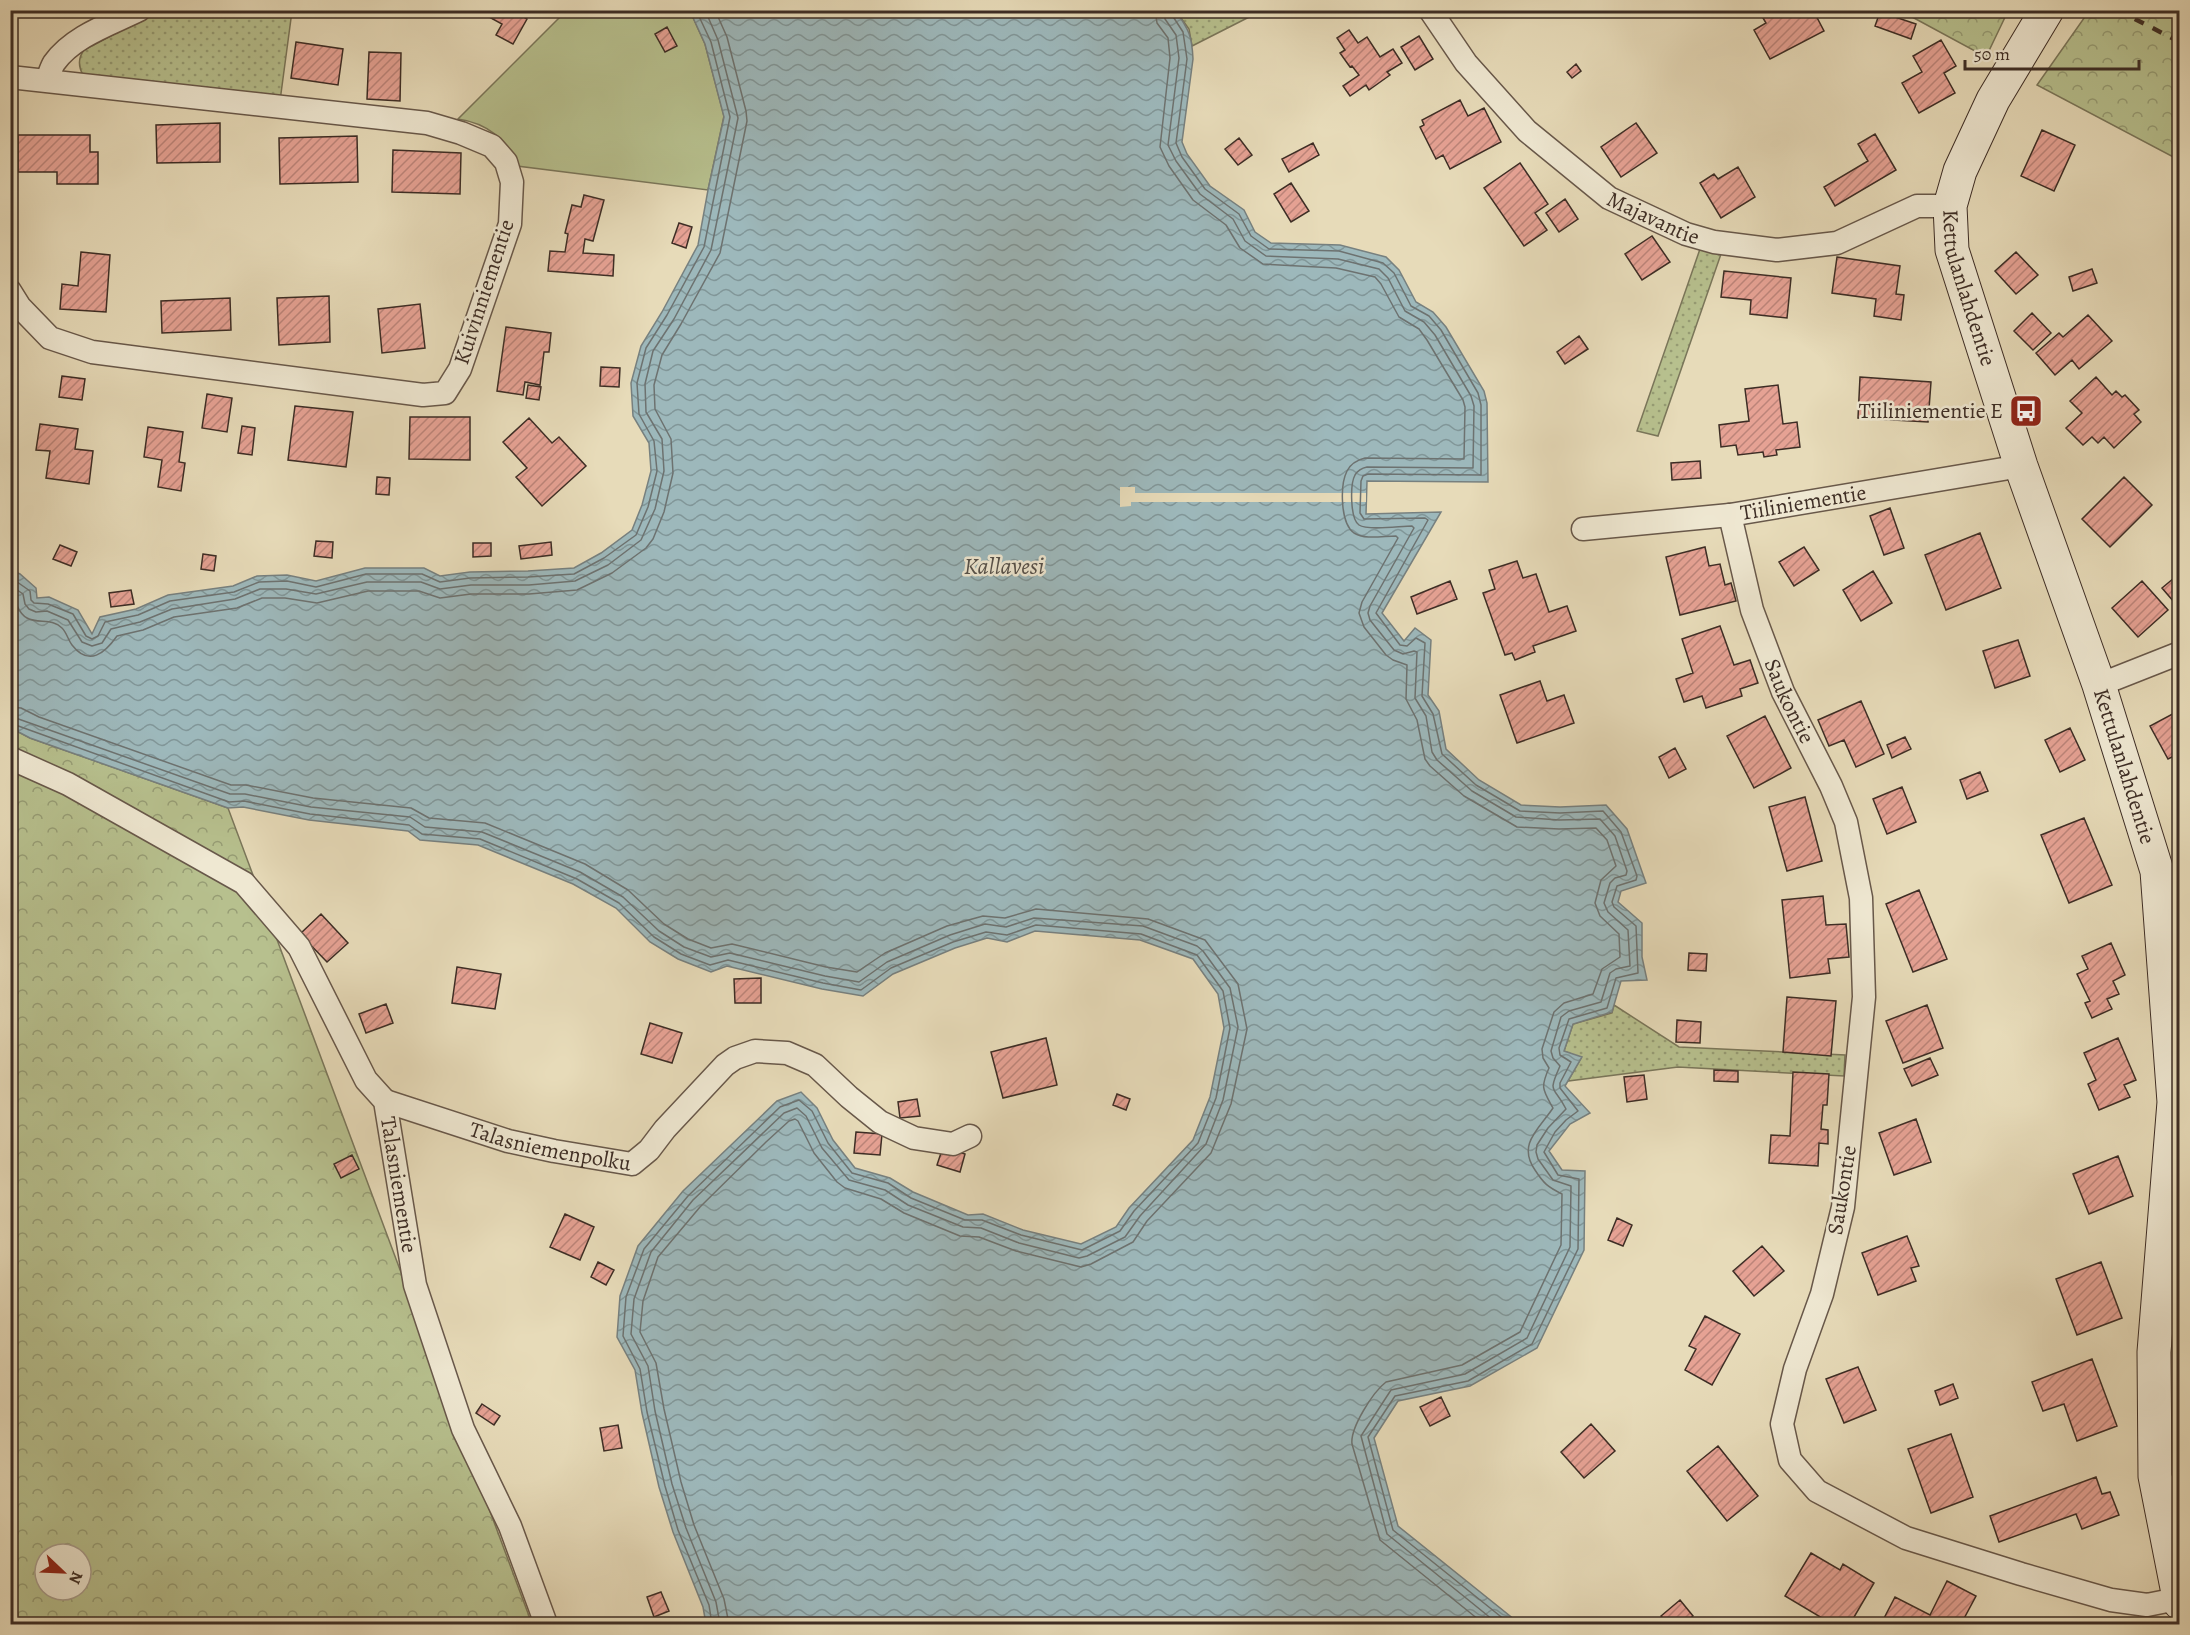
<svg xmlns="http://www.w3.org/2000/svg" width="2190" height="1635" font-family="Alegreya,serif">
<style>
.green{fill:#b7c08e;stroke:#7a765a;stroke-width:1.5}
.forest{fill:url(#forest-crowns);stroke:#7a765a;stroke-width:1.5;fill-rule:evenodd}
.park{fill:url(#park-dots);stroke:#7a765a;stroke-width:1.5}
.water{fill:url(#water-waves);stroke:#77807f;stroke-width:1.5}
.pier{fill:#e7dbb9}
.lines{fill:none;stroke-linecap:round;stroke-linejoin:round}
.shore{stroke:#6d7270;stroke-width:1.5}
.building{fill:url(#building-hatch);stroke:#3d2d25;stroke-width:1.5}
.street-casing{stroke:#68584a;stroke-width:25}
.secondary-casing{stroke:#3d2d25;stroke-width:35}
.street{stroke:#efe8d2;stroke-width:22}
.secondary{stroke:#efe8d2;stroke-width:33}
.rail{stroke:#3d2d25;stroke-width:4.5;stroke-dasharray:10 10;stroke-linecap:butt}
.labels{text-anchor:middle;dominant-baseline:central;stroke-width:5;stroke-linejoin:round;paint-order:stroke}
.street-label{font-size:22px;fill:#3d2d25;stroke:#efe8d2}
.poi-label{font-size:22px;fill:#3d2d25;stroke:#efe8d2;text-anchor:end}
.water-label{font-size:24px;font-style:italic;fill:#55504a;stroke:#efe8d2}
</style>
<defs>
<pattern id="forest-crowns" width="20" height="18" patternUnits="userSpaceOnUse" patternTransform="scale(1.5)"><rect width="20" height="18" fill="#b7c08e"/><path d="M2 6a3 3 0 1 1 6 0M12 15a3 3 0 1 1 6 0" fill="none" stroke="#969c74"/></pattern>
<pattern id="park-dots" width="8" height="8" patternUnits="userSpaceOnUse" patternTransform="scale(1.5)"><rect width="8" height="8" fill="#b7c08e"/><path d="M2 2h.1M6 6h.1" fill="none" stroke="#969c74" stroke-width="1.8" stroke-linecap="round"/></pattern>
<pattern id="water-waves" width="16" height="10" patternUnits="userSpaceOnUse" patternTransform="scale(1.5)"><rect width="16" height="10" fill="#9db8bb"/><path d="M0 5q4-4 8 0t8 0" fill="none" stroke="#819698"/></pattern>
<pattern id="building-hatch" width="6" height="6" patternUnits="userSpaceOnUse" patternTransform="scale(1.5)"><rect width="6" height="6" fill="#e6a294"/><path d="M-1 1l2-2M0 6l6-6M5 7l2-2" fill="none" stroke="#bc8479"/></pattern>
</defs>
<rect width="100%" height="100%" fill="#e7dbb9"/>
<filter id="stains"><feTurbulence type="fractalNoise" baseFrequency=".00333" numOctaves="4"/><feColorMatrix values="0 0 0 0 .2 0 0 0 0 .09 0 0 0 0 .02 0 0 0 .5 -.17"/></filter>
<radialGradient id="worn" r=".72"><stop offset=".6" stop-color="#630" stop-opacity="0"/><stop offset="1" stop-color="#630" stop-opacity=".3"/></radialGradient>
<path class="green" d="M567 10 690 11 705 44 724 116 708 190 517 166C508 139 486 123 458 119Z"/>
<path class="forest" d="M1901 11H2008L1986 57Z
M2089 11H2179V160L2037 85Z
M11 728 30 738 228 808 532 1624H11ZM45 1554H81V1590H45Z"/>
<path class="park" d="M158 11H292L280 101 83 75C78 66 78 58 84 50Z
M1176 11H1261L1192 46 1189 29Z
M1700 249 1721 254 1658 436 1637 431Z
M1614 1005 1679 1047 1845 1055 1844 1076 1678 1067 1568 1081 1581 1058 1564 1051 1573 1024 1612 1013Z"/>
<path class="water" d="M690 11H1176C1189 30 1192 36 1193 59L1182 142 1187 154 1210 186 1244 210 1255 232 1271 243 1340 245 1386 257 1399 270 1416 302 1433 312 1446 327 1484 391 1487 403 1488 482 1367 481 1366 514 1441 512 1382 613 1404 641 1415 628 1431 640 1428 695 1439 711 1446 749 1479 780 1521 805 1560 807 1606 805 1627 829 1646 883 1621 891 1618 902 1642 923V957L1647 980 1621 981 1612 1012 1573 1024 1564 1051 1582 1057 1565 1086 1590 1113 1570 1124 1549 1151 1562 1170 1585 1171 1584 1250 1537 1348 1470 1386 1398 1401 1374 1438 1398 1526 1520 1624H706L703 1607 673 1532 659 1487 642 1413 635 1370 617 1337 620 1296 638 1246 683 1191 777 1101 801 1092 817 1108 833 1140 855 1168 890 1178 913 1192 968 1215 983 1214 1023 1230 1081 1244 1116 1227 1129 1208 1193 1140 1210 1097 1224 1028 1218 994 1193 959 1140 940 1035 931 1007 942 987 938 955 948 893 974 863 996 822 989 727 966 711 972 678 959 650 942 616 908 573 884 478 845 420 840 408 831 309 820 243 807 228 808 30 738 11 728V570L20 574 36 588 37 598 49 597 78 610 92 634 100 617 136 609 168 595 233 586 257 576 287 575 316 581 365 568H424L440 576 470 572 528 571 574 568 601 553 632 530 642 505 651 471 649 443 633 416 631 383 641 346 662 312 698 245 708 190 724 117 705 44Z"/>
<path class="pier" d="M1120 487H1135V493H1366V502H1131V506L1120 507Z"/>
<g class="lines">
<path class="shore" d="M1155 10 1157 23 1168 38 1170 58 1160 147 1169 166 1193 200 1226 225 1240 248 1263 264 1336 268 1375 277 1381 284 1399 317 1419 329 1427 340 1463 400 1465 407 1464 459 1365 458C1357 460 1351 463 1347 471 1340 485 1340 523 1354 533 1365 540 1383 536 1396 536L1398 538 1362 602 1359 613 1364 627 1386 655 1393 660 1407 665 1406 699 1417 720 1425 759 1430 766 1464 796 1517 827 1559 829 1596 828 1607 840 1616 866 1601 880 1595 903 1600 916 1619 934 1620 957 1602 969 1593 994 1564 1003 1554 1012 1542 1049 1543 1058 1549 1068C1540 1088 1543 1090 1553 1108 1539 1129 1517 1144 1535 1170 1544 1184 1548 1187 1562 1194L1561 1245 1520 1332 1462 1365 1386 1382C1373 1392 1350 1428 1352 1444L1380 1540 1484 1624
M1164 10 1165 19 1176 35 1179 58 1168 145 1176 161 1200 194 1233 219 1245 241 1266 256 1338 259 1379 269 1388 278 1405 311 1424 322 1435 335 1471 396 1474 406 1473 468 1367 467C1362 468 1358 470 1355 475 1350 484 1350 519 1359 525 1368 531 1400 526 1412 526L1414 528 1370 606 1368 613 1370 620 1394 650 1403 654 1414 651 1417 652 1415 698 1426 716 1432 752 1437 760 1472 791 1516 817 1559 820 1600 819 1615 836 1627 871 1626 875 1615 878 1610 883 1604 903 1608 912 1628 930 1630 966 1616 969 1610 973 1601 1002 1569 1011 1561 1017 1551 1051 1553 1058 1560 1066C1547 1095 1554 1085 1566 1109L1548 1128 1537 1145 1536 1152 1538 1159 1553 1180 1571 1186 1570 1247 1527 1338 1465 1374 1391 1390 1361 1436 1387 1534 1498 1624
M1172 10V15L1183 32 1187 59 1176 143 1182 157 1205 189 1239 214 1251 236 1269 249 1339 251 1383 263 1394 273 1411 306 1429 316 1441 330 1478 393 1481 405V475L1368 474 1363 476 1361 481 1360 513 1364 519 1425 518 1428 520 1376 613 1400 645 1407 646 1416 638 1425 643 1422 696 1433 714 1442 754 1476 785 1520 811 1560 813 1603 811 1621 832 1637 876 1636 880 1617 886 1612 902 1614 907 1636 926 1638 973 1616 978 1607 1008 1569 1019 1559 1048 1560 1055 1571 1062 1560 1083V1088L1578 1111 1566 1120 1555 1132 1544 1152 1558 1175 1579 1179 1578 1249 1532 1344 1468 1381 1395 1396 1368 1437 1393 1530 1510 1624
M10 577 30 591 31 600 34 603 48 604 73 614 86 636 92 639 98 636 105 622 138 615 170 601 234 592 259 582 287 581 316 587 366 574H422L440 582 470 578 528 577 574 574 604 558 636 535 648 507 657 471 654 441 639 414 637 383 646 348 667 315 704 247 730 117 711 42 696 10
M10 585 23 594 25 604 29 609 36 612 47 611 68 620 82 642 92 646 102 643 111 629 140 622 172 609 235 599 260 589H286L316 594 367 582H421L440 589 471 585H529L575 581 608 565 641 540 655 509 664 471 662 439 646 412 645 384 653 351 674 319 711 250 738 118 718 40 705 10
M10 596C18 602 17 613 27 618 38 624 53 618 62 628 67 633 68 640 72 645 89 667 105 653 117 636L143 630 174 617 237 608 262 598H285L317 603 368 591H419L440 598 471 594H529L577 590 612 573 646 548 653 539 664 512 673 473 671 439 655 409 654 385 662 355 681 324 720 253 747 121 746 111 727 37 715 10
M10 707 21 708 39 717 231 785H246L313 798 411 808 429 818 485 823 585 864 628 890 664 924 688 939 711 948 732 944 826 967 857 972 885 953 947 926 983 916 1005 918 1036 909 1148 919 1205 940 1238 984 1247 1029 1231 1104 1211 1153 1147 1221 1133 1242 1091 1264 1081 1267 1016 1251 979 1237 960 1236 904 1213 881 1199 845 1188 837 1182 814 1153 798 1121 795 1119 789 1121 766 1142 700 1207 658 1257 643 1301 640 1332 656 1363 664 1409 681 1482 694 1525 724 1599 729 1624
M10 716 230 794H245L311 807 410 817 425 827 482 832 580 872 623 897 659 931 684 947 711 957 730 953 825 976 859 982 887 962 950 935 985 924 1006 927 1034 918 1143 926 1197 946 1203 951 1230 988 1238 1027 1223 1100 1206 1144 1140 1216 1125 1237 1087 1256 1079 1258 1019 1243 981 1228 963 1227 908 1205 885 1190 849 1180 822 1148 806 1116 797 1108 784 1113 693 1200 651 1252 634 1299 631 1334 648 1366 655 1411 672 1484 686 1528 716 1602 720 1624
M10 723 229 802 244 801 310 814 409 825 422 834 480 839 577 879 619 903 654 937 681 954 710 965 728 960 823 983 861 990 891 968 953 942 986 932 1007 935 1036 925 1141 934 1197 955 1223 991 1230 1028 1216 1098 1198 1143 1134 1211 1120 1231 1082 1250 1021 1235 982 1220H965L911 1198 888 1183 852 1173 828 1143 812 1111 799 1100 780 1107 688 1196 644 1249 626 1297 623 1336 640 1369 647 1412 665 1486 678 1530 709 1605 712 1624"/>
</g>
<path class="building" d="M468 10H513L527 19 513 44 496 35 502 24 482 13 480 17Z
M1715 10H1728L1718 16Z
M1776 10H1813L1824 31 1770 59 1754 30 1766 23 1763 18Z
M1880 12 1916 24 1911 39 1875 26Z
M667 27 677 46 665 52 655 34Z
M1349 30 1358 43 1367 37 1380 57 1393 49 1402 63 1387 72 1390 75 1369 90 1366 85 1350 96 1343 86 1359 75 1352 66 1350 67 1340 53 1345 50 1337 38Z
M1419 36 1433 59 1415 70 1401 47Z
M1941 40 1956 66 1944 73 1955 93 1919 113 1902 83 1922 72 1913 56Z
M296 42 343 49 338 85 291 78Z
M369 52 401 53 400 101 367 99Z
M1576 64 1581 71 1572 78 1567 72Z
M1460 100 1468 116 1484 108 1501 142 1450 169 1443 155 1436 159 1420 127 1424 125 1422 120Z
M220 123V162L157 163 156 125Z
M1636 123 1657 153 1621 177 1601 147Z
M2042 130 2075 145 2054 191 2021 176Z
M1875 134 1896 170 1835 206 1824 187 1868 161 1858 144Z
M18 135H90V152H98V184H57V172H18Z
M357 136 358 182 280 184 279 138Z
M1239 138 1252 155 1238 165 1225 149Z
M1313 143 1319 155 1289 172 1282 159Z
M393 150 461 153 460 194 392 192Z
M1520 163 1548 204 1535 213 1547 230 1524 246 1484 188Z
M1738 167 1755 197 1721 218 1700 183 1714 174 1718 179Z
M1291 183 1309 211 1291 222 1274 194Z
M584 195 604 200 593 241 585 239 583 253 614 255 613 276 548 271 550 251 565 252 568 234 565 233 572 205 581 207Z
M1565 199 1578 219 1559 232 1546 213Z
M679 223 692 227 686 248 672 243Z
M1652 236 1670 262 1642 280 1625 254Z
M81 252 110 255 106 312 60 309 62 284 78 286Z
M2016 252 2038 275 2016 294 1995 271Z
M1837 257 1900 266 1896 294 1904 295 1901 320 1874 316 1876 299 1832 293Z
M2092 269 2097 283 2073 291 2069 277Z
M1724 271 1791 278 1787 318 1750 314 1751 300 1721 297Z
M329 296 330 342 279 345 277 298Z
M230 298 231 330 162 333 161 301Z
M420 304 425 348 382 353 378 309Z
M2032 313 2051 333 2033 350 2014 331Z
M2088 315 2112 341 2079 369 2072 360 2055 375 2036 353 2059 333 2063 337Z
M506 327 551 333 549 352H544L540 385 525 382 523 395 497 391Z
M1579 336 1588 349 1565 364 1557 352Z
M601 367 620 368 619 387 600 386Z
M62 376 85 379 82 400 59 397Z
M1860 377 1931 382 1928 422 1858 418Z
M2096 377 2112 395 2116 391 2122 397 2125 395 2139 410 2134 414 2141 422 2114 448 2104 437 2098 443 2092 437 2083 445 2066 428 2082 413 2070 401Z
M528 385 541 387 539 400 526 398Z
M1778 385 1783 424 1797 422 1800 447 1776 450 1777 455 1764 457 1763 452 1738 455 1736 445 1721 447 1719 425 1749 421 1745 389Z
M207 394 232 398 227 432 202 428Z
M295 406 353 412 346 467 288 460Z
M410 417H470V460L409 459Z
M529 418 552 443 559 437 586 466 542 506 516 477 527 468 503 442Z
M40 424 78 429 75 449 93 451 89 484 46 478 50 451 36 450Z
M242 426 255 428 252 455 238 453Z
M148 427 183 432 179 462 185 463 181 491 158 487 162 460 144 457Z
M1700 461 1701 478 1672 480 1671 463Z
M377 477 390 478 389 495 376 494Z
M2124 477 2152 505 2110 547 2082 519Z
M1890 508 1904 548 1884 555 1870 516Z
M1980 533 2001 588 1946 610 1925 555Z
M316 541 333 542 332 558 314 556Z
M551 542 552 555 521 559 519 546Z
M473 543H491V556L473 557Z
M60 545 77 552 71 566 53 559Z
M1705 547 1709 566 1720 564 1725 585 1731 583 1736 601 1680 615 1666 557Z
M1804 547 1819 570 1794 586 1779 562Z
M203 554 216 556 214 571 201 569Z
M1517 561 1523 578 1536 574 1549 612 1567 606 1576 631 1533 646 1535 652 1515 660 1512 653 1505 655 1483 593 1495 589 1489 570Z
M1873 571 1892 603 1861 621 1843 590Z
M2180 573V609L2162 588Z
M1450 581 1457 599 1417 614 1411 597Z
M2142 581 2168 610 2138 637 2112 608Z
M131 590 134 604 111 607 109 593Z
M1720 626 1734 665 1750 660 1758 683 1740 689 1742 696 1706 708 1702 696 1684 702 1676 679 1693 673 1682 639Z
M2018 640 2030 676 1995 688 1983 651Z
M1540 681 1547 701 1564 695 1574 723 1517 743 1500 695Z
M1861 701 1884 754 1856 767 1844 740 1829 746 1818 720Z
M2180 710V753L2168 759 2150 726Z
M1765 716 1791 768 1754 788 1727 736Z
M2070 728 2085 760 2060 772 2045 740Z
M1905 737 1911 749 1892 758 1887 745Z
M1675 748 1686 769 1669 778 1659 757Z
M1980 772 1988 791 1967 799 1960 780Z
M1902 787 1916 822 1887 834 1873 799Z
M1805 797 1822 861 1787 871 1769 807Z
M2084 818 2112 885 2069 903 2041 835Z
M1919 890 1947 959 1913 972 1886 904Z
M1823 896 1826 925 1846 924 1849 957 1828 959 1830 973 1790 978 1782 900Z
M321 914 348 943 327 962 300 934Z
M2111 943 2125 975 2113 981 2119 994 2107 999 2112 1009 2092 1018 2085 1003 2090 1001 2077 974 2088 969 2082 956Z
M1689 953 1707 954 1706 971 1688 970Z
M457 967 501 974 495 1009 452 1003Z
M761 978V1003H735L734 979Z
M1787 997 1836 1001 1831 1056 1783 1052Z
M386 1004 393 1023 366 1033 359 1014Z
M1927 1005 1943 1048 1903 1063 1886 1021Z
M1677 1020 1701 1022 1700 1043 1676 1042Z
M650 1023 682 1033 672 1063 641 1054Z
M1046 1038 1057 1085 1003 1098 991 1052Z
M2118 1038 2136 1080 2124 1085 2130 1097 2099 1110 2088 1084 2096 1080 2084 1053Z
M1930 1058 1938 1075 1912 1086 1904 1069Z
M1714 1070 1738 1071V1082L1714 1081Z
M1793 1072 1829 1074 1827 1105H1823L1821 1129 1828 1130V1144L1819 1143 1818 1166 1769 1163 1771 1135 1790 1136Z
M1644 1075 1647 1099 1627 1102 1624 1077Z
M1117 1094 1130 1099 1126 1110 1113 1105Z
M917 1099 920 1116 900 1118 898 1102Z
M1916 1119 1931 1162 1894 1175 1879 1133Z
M856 1132 882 1134 880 1155 854 1153Z
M943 1147 965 1154 960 1172 937 1165Z
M352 1155 359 1169 341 1178 334 1164Z
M2118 1156 2133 1196 2089 1214 2073 1174Z
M565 1214 594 1227 580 1260 550 1247Z
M1617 1218 1632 1225 1623 1246 1608 1240Z
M1907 1236 1919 1266 1911 1268 1916 1281 1878 1295 1862 1253Z
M1762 1246 1784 1271 1754 1296 1733 1271Z
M598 1262 614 1270 606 1285 591 1277Z
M2101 1262 2122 1318 2077 1335 2056 1279Z
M1705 1316 1740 1334 1712 1385 1685 1370 1696 1349 1689 1346Z
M2092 1359 2117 1426 2077 1441 2064 1404 2043 1411 2032 1382Z
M1858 1367 1876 1410 1844 1423 1826 1379Z
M1953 1384 1958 1398 1940 1405 1935 1391Z
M1441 1397 1450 1416 1430 1426 1420 1407Z
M482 1404 500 1416 494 1425 476 1413Z
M1591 1424 1615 1451 1584 1478 1561 1452Z
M618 1425 622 1448 604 1451 600 1428Z
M1951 1434 1973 1497 1931 1513 1908 1449Z
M1718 1446 1758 1496 1727 1521 1687 1471Z
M2096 1477 2102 1494 2110 1492 2119 1515 2082 1529 2076 1514 1999 1542 1990 1516Z
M1811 1553 1840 1570 1843 1564 1874 1583 1850 1624H1832L1785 1596Z
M1947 1581 1976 1596 1961 1624H1881L1895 1597 1930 1615Z
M661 1592 669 1611 654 1617 647 1597Z
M1680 1600 1693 1616 1683 1624H1668L1661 1616Z"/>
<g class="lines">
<g class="street-casing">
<g id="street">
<path id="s1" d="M1430 10 1466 63 1527 131 1609 198 1686 234 1714 242 1777 250 1837 243 1917 206H1950"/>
<path d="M10 77 427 123 461 133 492 146 506 162 512 182 510 224 460 369 445 393 423 395 92 352 50 338 20 307 10 291"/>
<path d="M47 80C49 75 51 68 54 63 73 36 111 24 139 10"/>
<path id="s2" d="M1730 515 1752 610 1783 692 1831 786 1846 822 1861 898 1864 997 1843 1207 1822 1294 1795 1369 1782 1424 1790 1460 1817 1491 1906 1538 2021 1574 2111 1600 2147 1605 2177 1599"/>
<path id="s3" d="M1583 529 1730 515 2021 466"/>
<path d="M2099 685 2180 653"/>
<path id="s4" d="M10 758 68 784 244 883 299 947 366 1080 385 1101 415 1285 463 1429 510 1526 546 1624"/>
<path id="s5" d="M385 1101 508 1141 554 1151 632 1164 649 1150 665 1129 725 1065 735 1058 755 1051 787 1053 815 1065 849 1097 880 1122 914 1138 953 1144 970 1136"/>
</g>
</g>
<g class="secondary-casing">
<g id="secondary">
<path id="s6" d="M2047 10 1993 100 1960 171 1950 206 1952 250 2021 466 2099 685 2157 871 2174 1102 2154 1352 2155 1476 2180 1603"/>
</g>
</g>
<use href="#street" class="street"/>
<use href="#secondary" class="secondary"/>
<path class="rail" d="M2117 10 2180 42"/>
</g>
<defs>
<g id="bus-square" transform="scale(1.725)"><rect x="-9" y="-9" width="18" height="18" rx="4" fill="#8f2418" stroke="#efe8d2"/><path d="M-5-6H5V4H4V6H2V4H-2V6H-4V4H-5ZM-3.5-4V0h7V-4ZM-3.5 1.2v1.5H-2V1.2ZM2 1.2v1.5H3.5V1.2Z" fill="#fff"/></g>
</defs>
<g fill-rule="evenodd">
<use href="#bus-square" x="2026" y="411"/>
</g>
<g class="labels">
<g class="street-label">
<text stroke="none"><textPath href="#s1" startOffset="310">Majavantie</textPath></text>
<text stroke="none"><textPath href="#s6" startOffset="304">Kettulanlahdentie</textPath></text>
<text transform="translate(484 292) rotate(-72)">Kuivinniementie</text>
<text stroke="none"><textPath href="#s3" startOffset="222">Tiiliniementie</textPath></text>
<text stroke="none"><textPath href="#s2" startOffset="196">Saukontie</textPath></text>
<text stroke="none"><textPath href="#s6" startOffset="808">Kettulanlahdentie</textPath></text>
<text stroke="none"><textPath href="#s5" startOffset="172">Talasniemenpolku</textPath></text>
<text stroke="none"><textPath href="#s4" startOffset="612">Talasniementie</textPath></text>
<text transform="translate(1842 1190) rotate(-81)">Saukontie</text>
</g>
<g class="poi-label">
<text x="2003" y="411">Tiiliniementie E</text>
</g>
<g class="water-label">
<text x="1004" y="566">Kallavesi</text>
</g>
</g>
<rect width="2190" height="1635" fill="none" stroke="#e7dbb9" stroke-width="36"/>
<rect x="12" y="12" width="2166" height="1611" fill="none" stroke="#3d2d25" stroke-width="3"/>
<rect x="18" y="18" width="2154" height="1599" fill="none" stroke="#3d2d25" stroke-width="1.5"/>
<g transform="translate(63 1572) rotate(113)"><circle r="28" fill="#efe8d2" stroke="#a89d8d" stroke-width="1.5"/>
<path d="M0-4.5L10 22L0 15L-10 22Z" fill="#8f2418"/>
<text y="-9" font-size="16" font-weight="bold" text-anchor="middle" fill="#3d2d25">N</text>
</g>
<path d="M1965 60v9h174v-9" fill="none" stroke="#3d2d25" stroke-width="3"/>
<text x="1974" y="60" font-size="18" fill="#3d2d25" stroke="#efe8d2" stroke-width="4.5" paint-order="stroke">50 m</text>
<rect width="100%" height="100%" filter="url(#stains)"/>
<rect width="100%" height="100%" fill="url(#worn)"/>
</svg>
